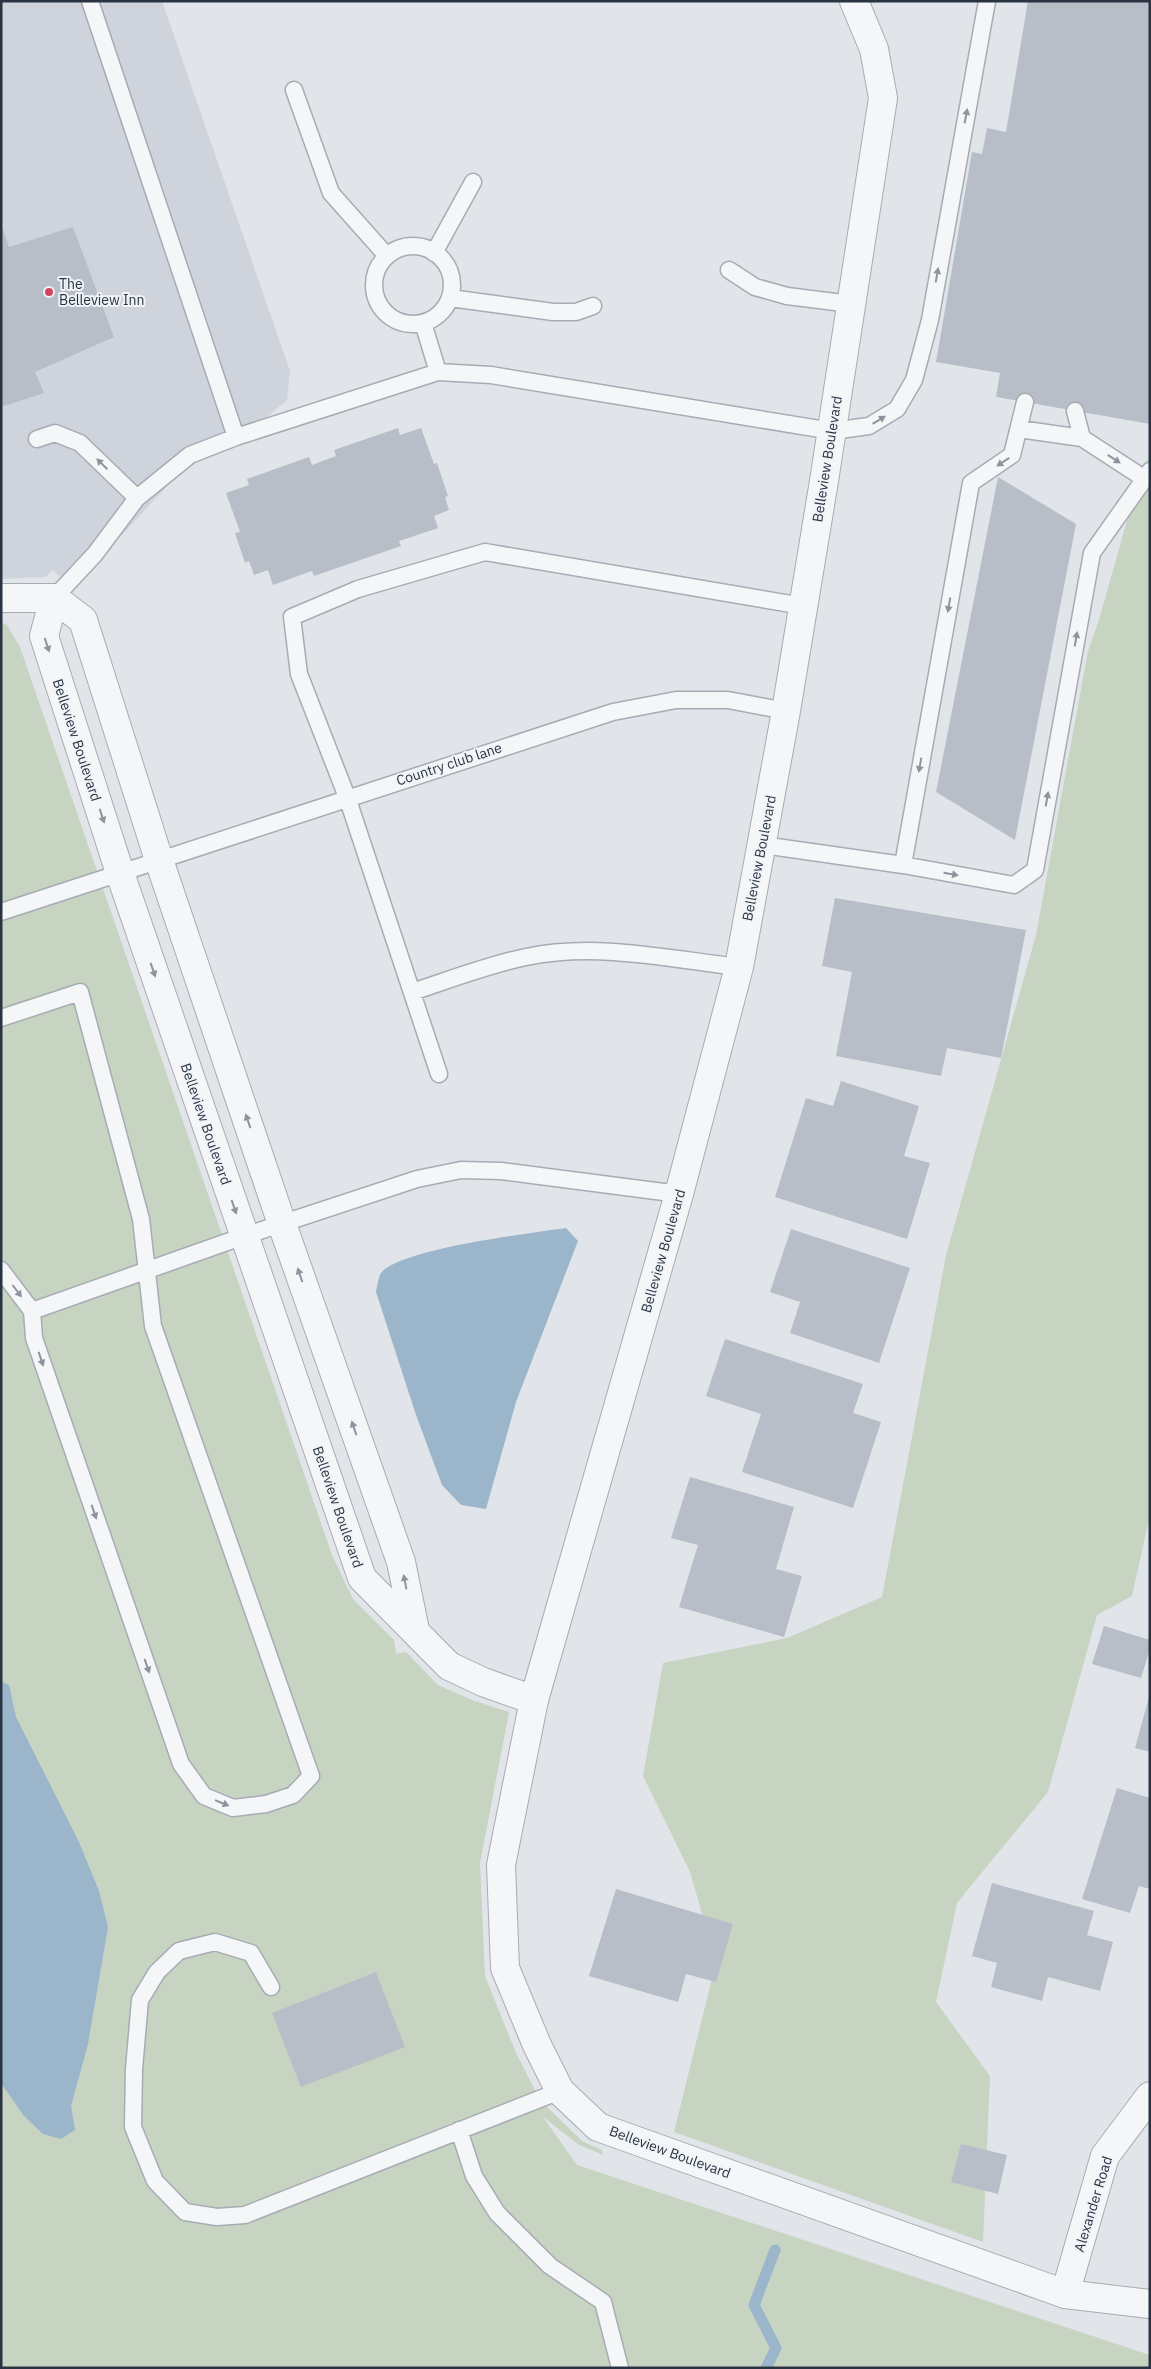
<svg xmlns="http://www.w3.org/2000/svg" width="1151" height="2369" font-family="'IBM Plex Sans',sans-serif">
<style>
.built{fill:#cfd4dc}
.green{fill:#c7d4c2}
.water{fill:#9bb5cb}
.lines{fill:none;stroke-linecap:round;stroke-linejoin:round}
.stream{stroke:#9bb5cb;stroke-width:11}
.building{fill:#b8bec7}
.service-casing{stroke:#a6acb4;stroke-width:19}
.minor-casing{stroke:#a6acb4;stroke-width:30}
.tertiary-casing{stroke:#a6acb4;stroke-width:30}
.service{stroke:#f4f6f8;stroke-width:16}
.minor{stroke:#f4f6f8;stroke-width:28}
.tertiary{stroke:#f4f6f8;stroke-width:28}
.oneway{fill:#8e949d}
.poi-dot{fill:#d14460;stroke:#f1f4f7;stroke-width:2}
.labels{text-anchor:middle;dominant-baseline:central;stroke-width:4;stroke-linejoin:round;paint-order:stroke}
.poi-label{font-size:14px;fill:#293342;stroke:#f1f4f7;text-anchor:start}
.street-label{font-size:14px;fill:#293342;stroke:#f1f4f7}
</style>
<rect width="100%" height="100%" fill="#e1e5ea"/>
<path class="built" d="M1 1H162L290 371 287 400 261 422 199 452 107 551 80 583V582L62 578 52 570 46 577 1 579Z"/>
<path class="green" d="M1150 458V1515L1132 1596 1097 1615 1048 1792 957 1903 936 2002 990 2076 983 2242 674 2132 716 1962 690 1872 643 1776 663 1663 787 1638 882 1597 946 1255 1036 935 1088 651 1098 623 1143 464Z
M1 622 7 625 20 647 332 1555 353 1599 394 1640 396 1654 406 1652 438 1685 472 1700 509 1712 480 1863 485 1976 516 2053 540 2100 582 2141 602 2150 603 2155 579 2145 543 2117 577 2165 1150 2355V2368H1Z"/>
<path class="water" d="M566 1228 578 1241 516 1402 486 1509 461 1505 442 1485 416 1415 376 1292C377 1287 378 1278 381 1273 399 1249 532 1233 566 1228Z
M1 1681 9 1685 16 1717 79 1842 99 1891 108 1927 88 2044 71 2106 75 2130 61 2139 43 2134 24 2116 1 2083Z"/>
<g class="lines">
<path class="stream" d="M766 2368 776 2348 754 2305 775 2250"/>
</g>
<path class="building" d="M1028 1H1150V424L996 397 1000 373 936 362 972 152 982 154 987 128 1006 132Z
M1 224 9 247 73 227 114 337 35 372 44 393 1 407Z
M398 428 400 435 421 428 434 464 437 463 448 496 445 497 449 510 434 516 438 528 399 541 401 546 314 576 312 571 273 585 268 570 254 575 249 561 245 563 235 533 240 532 226 493 249 485 247 479 309 457 312 465 336 456 334 450Z
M998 477 1076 524 1015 840 936 792Z
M835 898 1026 930 1001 1058 947 1048 941 1076 836 1056 852 972 822 966Z
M841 1081 919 1106 904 1156 930 1163 907 1239 775 1197 806 1098 833 1106Z
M791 1229 910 1268 879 1363 790 1333 800 1302 770 1292Z
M725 1339 863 1384 853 1413 881 1422 853 1508 742 1472 761 1414 706 1396Z
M690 1477 794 1507 776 1569 802 1576 784 1637 679 1607 698 1545 671 1538Z
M1104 1626 1150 1640V1649L1141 1678 1092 1664Z
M1149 1697H1150V1752L1135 1748Z
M1117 1788 1150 1798V1889L1139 1886 1130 1913 1082 1899Z
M992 1883 1094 1911 1087 1935 1113 1942 1100 1991 1048 1977 1042 2001 991 1987 997 1963 972 1956Z
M616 1889 733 1924 716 1982 686 1974 678 2002 589 1976Z
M376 1972 405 2047 301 2087 272 2013Z
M961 2144 1007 2155 998 2194 951 2182Z"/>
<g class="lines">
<g class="service-casing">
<path id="service" d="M90 1 236 437
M294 90 331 193 387 256
M374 285a39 39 0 1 1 78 0a39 39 0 1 1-78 0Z
M434 253 473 182
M729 270 755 287 787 296 851 304
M450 298 553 312H576L593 306
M423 323 438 372
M1075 411 1082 438 1145 479
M1019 429 1082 438
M37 439 55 433 80 443 137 498
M54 598 95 554 137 498 190 455 236 437 438 372 491 375 832 431 869 426 897 409 914 380 930 320 987 1
M762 845 903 865 1014 885 1035 870 1092 553 1150 471
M903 865 971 483 1012 455 1025 402
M1 912 613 712 676 700H728L786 711
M412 992C449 980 487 965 526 957 596 942 669 959 739 967
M1 1018 80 992 141 1219 153 1326 311 1776 293 1795 266 1804 233 1808 204 1796 181 1764 34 1338 32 1311 1 1270
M439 1074 347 797 299 674 292 617 358 589 485 552 803 606
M32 1311 244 1236 417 1179 461 1170 501 1171 679 1194
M271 1987 251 1953 215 1942 179 1951 157 1972 140 2000 134 2069 133 2127 155 2181 185 2212 217 2217 245 2215 560 2091
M459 2130 474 2176 497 2213 550 2266 603 2302 620 2368"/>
</g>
<g class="minor-casing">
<path id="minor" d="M1 598H54L83 620 159 860 282 1224 401 1562 415 1630
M54 598 44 636 120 873 362 1578 449 1666 483 1682 534 1700
M1065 2294 1105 2156 1150 2096"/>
</g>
<g class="tertiary-casing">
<path id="tertiary" d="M854 1 874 49 883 98 824 481 786 711 739 967 679 1194 534 1700 501 1865 505 1968 537 2045 560 2091 598 2127 1065 2294 1150 2304"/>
</g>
<use href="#service" class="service"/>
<use href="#minor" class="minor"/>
<use href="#tertiary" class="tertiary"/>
</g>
<defs><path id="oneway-solid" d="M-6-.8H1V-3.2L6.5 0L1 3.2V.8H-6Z" transform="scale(1.25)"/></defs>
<g class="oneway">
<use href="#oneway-solid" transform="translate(966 116) rotate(-79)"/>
<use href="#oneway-solid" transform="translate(937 275) rotate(-80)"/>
<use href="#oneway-solid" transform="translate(879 420) rotate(-31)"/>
<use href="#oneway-solid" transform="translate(1114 459) rotate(33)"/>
<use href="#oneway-solid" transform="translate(1003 462) rotate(147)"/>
<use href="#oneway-solid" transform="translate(102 464) rotate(-136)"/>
<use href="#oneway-solid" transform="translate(949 605) rotate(100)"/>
<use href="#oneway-solid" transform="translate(1076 639) rotate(-80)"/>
<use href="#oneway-solid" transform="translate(47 645) rotate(72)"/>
<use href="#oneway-solid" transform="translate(920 765) rotate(100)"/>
<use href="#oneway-solid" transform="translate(1047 799) rotate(-80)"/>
<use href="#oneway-solid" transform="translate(102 816) rotate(72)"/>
<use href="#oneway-solid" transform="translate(951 874) rotate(10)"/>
<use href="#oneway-solid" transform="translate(153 970) rotate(71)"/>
<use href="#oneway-solid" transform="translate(248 1121) rotate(-109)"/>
<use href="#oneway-solid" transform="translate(234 1207) rotate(71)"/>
<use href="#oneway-solid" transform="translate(300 1275) rotate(-109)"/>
<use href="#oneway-solid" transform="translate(17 1291) rotate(53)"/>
<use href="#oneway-solid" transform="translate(41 1359) rotate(71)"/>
<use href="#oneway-solid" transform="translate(354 1428) rotate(-109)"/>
<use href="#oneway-solid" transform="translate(94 1512) rotate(71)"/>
<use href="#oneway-solid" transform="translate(405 1582) rotate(-101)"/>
<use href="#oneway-solid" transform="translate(147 1666) rotate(71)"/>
<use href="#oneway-solid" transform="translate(222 1803) rotate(22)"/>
</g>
<circle class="poi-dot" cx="49" cy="292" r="5"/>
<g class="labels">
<g class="poi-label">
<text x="59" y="284">The<tspan x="59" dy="16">Belleview Inn</tspan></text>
</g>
<g class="street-label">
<text transform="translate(827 459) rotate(-81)">Belleview Boulevard</text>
<text transform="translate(77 740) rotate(72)">Belleview Boulevard</text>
<text transform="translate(449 764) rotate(-18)">Country club lane</text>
<text transform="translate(759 858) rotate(-79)">Belleview Boulevard</text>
<text transform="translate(206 1124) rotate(71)">Belleview Boulevard</text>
<text transform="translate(663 1251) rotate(-74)">Belleview Boulevard</text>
<text transform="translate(338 1507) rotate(71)">Belleview Boulevard</text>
<text transform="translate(670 2152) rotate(20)">Belleview Boulevard</text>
<text transform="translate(1093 2204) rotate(-73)">Alexander Road</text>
</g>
</g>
<rect width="1151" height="2369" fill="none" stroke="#293342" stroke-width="5"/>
</svg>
